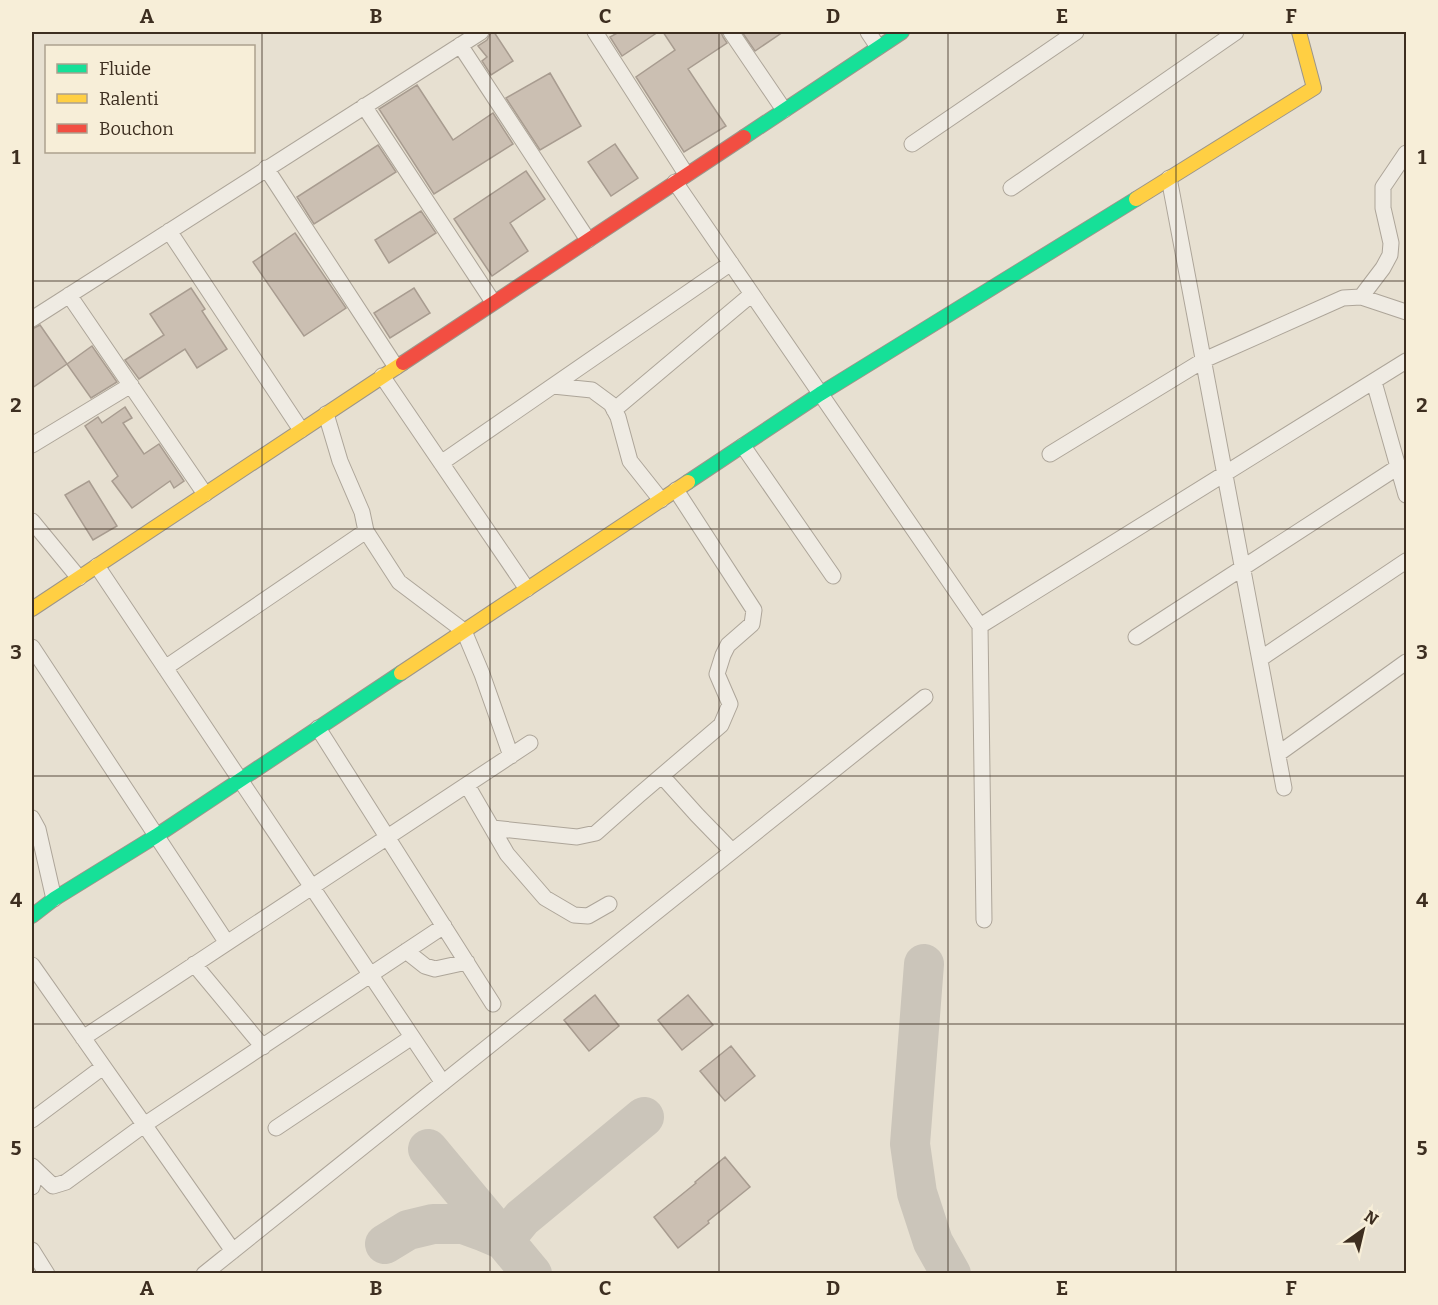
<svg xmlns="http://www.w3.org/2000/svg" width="1438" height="1305" font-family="Bitter,serif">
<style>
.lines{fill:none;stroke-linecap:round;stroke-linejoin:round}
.taxiway{stroke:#cbc5ba;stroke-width:40}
.building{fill:#cbbfb2;stroke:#a89c90;stroke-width:1.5}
.street-casing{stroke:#ada599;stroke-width:17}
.fast-casing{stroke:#9c958a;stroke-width:16}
.slow-casing{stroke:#9c958a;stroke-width:16}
.jam-casing{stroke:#9c958a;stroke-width:16}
.street{stroke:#efebe3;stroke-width:15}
.fast{stroke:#16e098;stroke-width:14}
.slow{stroke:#ffcf43;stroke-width:14}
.jam{stroke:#f24e42;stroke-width:14}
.grid{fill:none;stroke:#3d2e20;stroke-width:1.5;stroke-opacity:0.55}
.neatline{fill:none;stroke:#3d2e20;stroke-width:2}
.grid-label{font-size:20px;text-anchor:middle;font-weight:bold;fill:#3d2e20}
</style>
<rect width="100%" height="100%" fill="#e7e0d1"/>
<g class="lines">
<path class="taxiway" d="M924 964 910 1144 917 1193 933 1242 951 1274
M428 1149 532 1274
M504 1240 522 1218 644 1117
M385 1244 408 1230 433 1224H463L485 1232 504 1240 505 1242"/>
</g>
<path class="building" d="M491 32H494L513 61 491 75 482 61 487 57 478 46 487 40Z
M619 32H658L622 56 610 37Z
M663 32H721L723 37 727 43 688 69 726 126 684 152 636 77 675 50Z
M742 32H783L755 51Z
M550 73 581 126 540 150 506 98Z
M417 85 453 140 493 113 513 144 434 194 379 109Z
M615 144 638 178 611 196 588 162Z
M378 145 396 172 314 224 297 197Z
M526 171 545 199 510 223 528 251 492 276 454 219Z
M421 211 436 233 389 263 375 240Z
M295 233 346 308 304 336 253 262Z
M191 288 205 309 202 311 227 349 197 368 185 349 139 379 125 360 164 335 150 314Z
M414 288 430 313 390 338 374 313Z
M40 325 67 364 92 346 117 382 91 398 67 364 32 388V329Z
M125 407 132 418 123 423 144 454 159 444 184 481 174 488 170 481 132 508 112 481 118 476 85 426 98 417 102 423Z
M89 481 117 526 93 540 65 495Z
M595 995 619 1026 589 1051 564 1020Z
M688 995 713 1025 682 1050 658 1020Z
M731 1046 755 1076 725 1101 700 1071Z
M725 1157 750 1187 708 1221 709 1223 678 1248 654 1217 696 1183 695 1182Z"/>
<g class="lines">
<g class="street-casing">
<path id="street" d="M595 32 686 174
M731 32 784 110
M868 32 878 47
M460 45 588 240
M364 106 493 302
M912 144 1076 32
M266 168 396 367
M1169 178 1284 788
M675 182 980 626 984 920
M1011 188 1236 32
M169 231 301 430
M69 295 205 494
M1361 297 1383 268 1390 255 1391 243 1383 208V187L1406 153
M32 319 481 32
M382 376 527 589
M1374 382 1406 495
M553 386 592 390 611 404 618 417 630 461 661 500
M614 410 752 294
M326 414 340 461 362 512 366 531 399 582 464 631 482 674 511 756
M32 445 131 385
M743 446 833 576
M1050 454 1204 360 1343 298 1361 297 1406 312
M441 463 731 263
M32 521 79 578
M97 566 443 1083
M980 626 1406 361
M1136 637 1398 467
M32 647 227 943
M1260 659 1406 561
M165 668 366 531
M318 728 493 1004
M1278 754 1406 662
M662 776 697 815 732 851
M467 785 507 854 545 898 574 915 588 916 609 904
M32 818 38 829 54 899
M492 828 577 837 596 833 639 795 721 725 730 704 717 674 723 655 728 645 752 624 754 610 676 490
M406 951 425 966 435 969 467 962
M194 964 263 1047
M32 965 233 1251
M83 1038 530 743
M32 1120 103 1067
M276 1128 412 1037
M32 1166 53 1186 66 1182 144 1125 444 926
M32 1187 36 1172
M32 1250 47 1274
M204 1274 925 697"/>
</g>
<g class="fast-casing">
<path id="fast" d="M744 137 902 32
M688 482 820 394 1136 199
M32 916 54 899 156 836 401 673"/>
</g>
<g class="slow-casing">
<path id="slow" d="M1136 199 1314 88 1299 32
M32 609 403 363
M401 673 688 482"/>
</g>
<g class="jam-casing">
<path id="jam" d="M403 363 744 137"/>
</g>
<use href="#street" class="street"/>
<use href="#fast" class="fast"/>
<use href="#slow" class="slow"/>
<use href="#jam" class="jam"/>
</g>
<path class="grid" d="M262 32V1274M490 32V1274M719 32V1274M948 32V1274M1176 32V1274M32 281H1406M32 529H1406M32 776H1406M32 1024H1406"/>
<rect width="1438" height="1305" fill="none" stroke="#f7eed8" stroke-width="66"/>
<rect x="45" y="45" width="210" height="108" fill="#f7eed8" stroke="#ada18e" stroke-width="1.5"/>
<rect x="57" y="64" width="30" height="9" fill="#16e098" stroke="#ada18e" stroke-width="1.5"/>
<text x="99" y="75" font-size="18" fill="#3d2e20">Fluide</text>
<rect x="57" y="94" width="30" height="9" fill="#ffcf43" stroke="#ada18e" stroke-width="1.5"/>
<text x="99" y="105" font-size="18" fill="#3d2e20">Ralenti</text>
<rect x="57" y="124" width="30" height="9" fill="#f24e42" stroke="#ada18e" stroke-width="1.5"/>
<text x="99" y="135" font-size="18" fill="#3d2e20">Bouchon</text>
<g transform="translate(1363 1230) rotate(34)" stroke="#f7eed8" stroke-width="4.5" paint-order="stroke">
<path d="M0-4.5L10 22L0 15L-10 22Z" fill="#3d2e20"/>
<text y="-9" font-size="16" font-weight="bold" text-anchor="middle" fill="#3d2e20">N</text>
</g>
<rect x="33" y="33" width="1372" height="1239" class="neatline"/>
<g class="grid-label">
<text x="147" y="23">A</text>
<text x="376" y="23">B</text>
<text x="605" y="23">C</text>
<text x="833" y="23">D</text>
<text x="1062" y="23">E</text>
<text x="1291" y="23">F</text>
<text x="16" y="164">1</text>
<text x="1422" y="164">1</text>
<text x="16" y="412">2</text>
<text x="1422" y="412">2</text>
<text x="16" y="659">3</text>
<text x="1422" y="659">3</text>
<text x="16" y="907">4</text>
<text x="1422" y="907">4</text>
<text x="16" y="1155">5</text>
<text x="1422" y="1155">5</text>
<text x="147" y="1295">A</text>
<text x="376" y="1295">B</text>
<text x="605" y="1295">C</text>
<text x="833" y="1295">D</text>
<text x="1062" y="1295">E</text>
<text x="1291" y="1295">F</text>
</g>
</svg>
